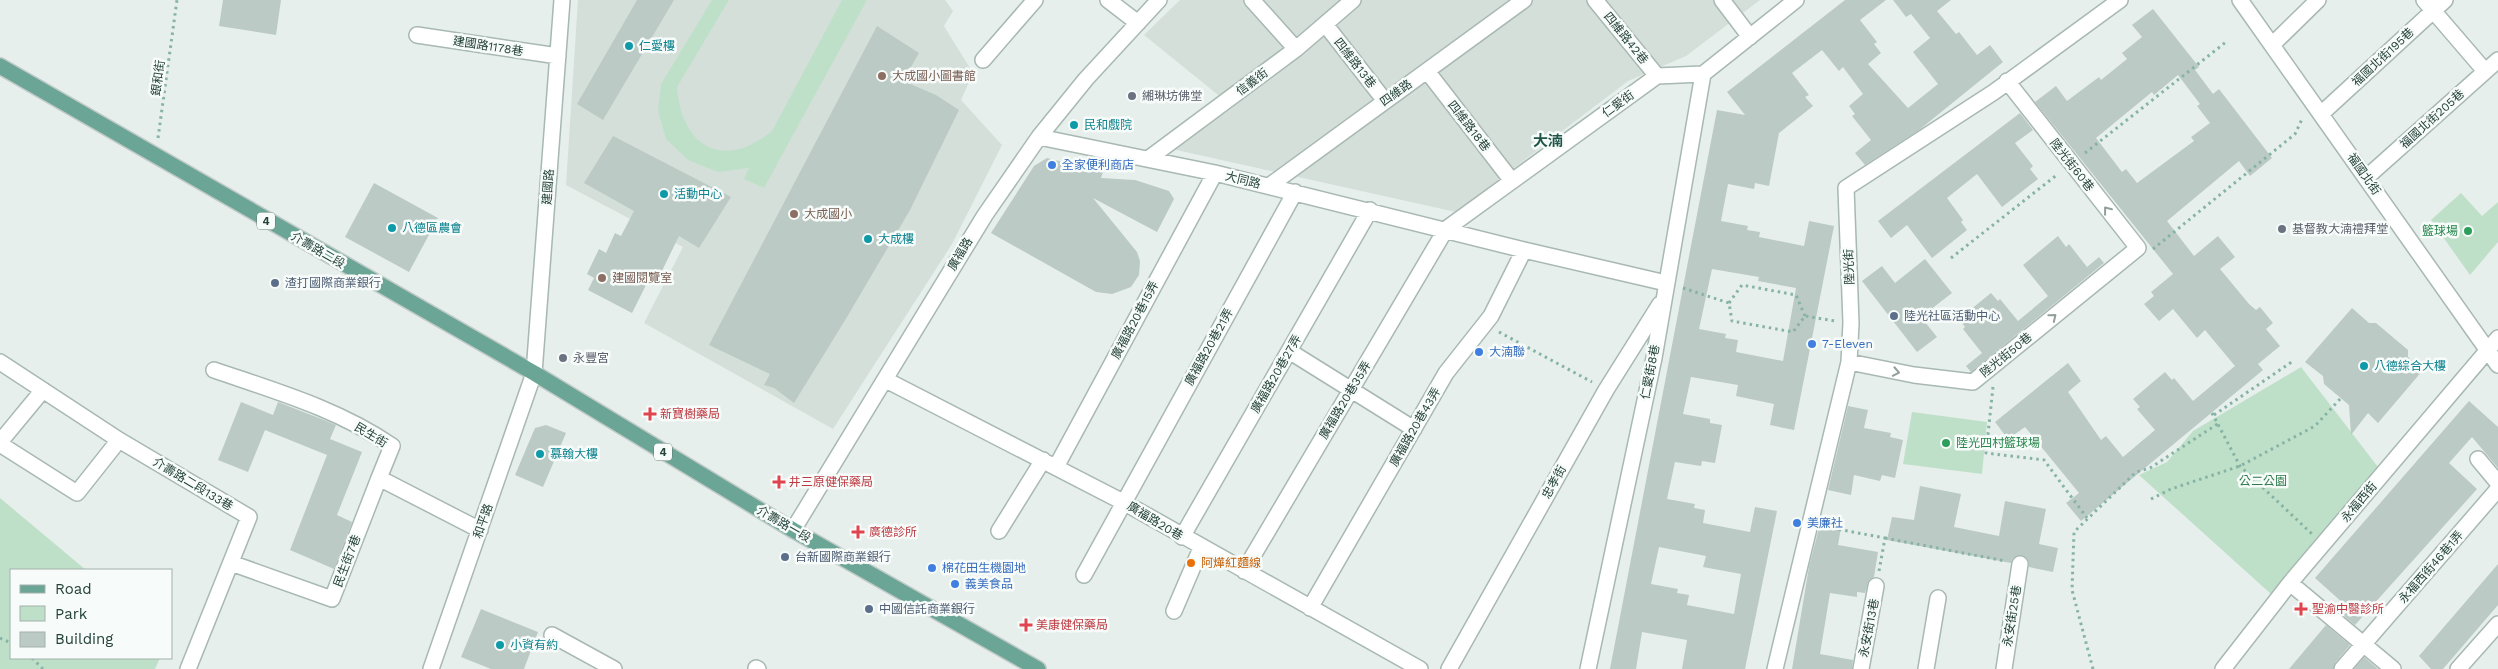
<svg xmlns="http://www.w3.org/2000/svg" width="2498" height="669" font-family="'Work Sans','Noto Sans TC',sans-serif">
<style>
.built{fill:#d4dfda}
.green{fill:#bfe0c8}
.building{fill:#bbcac4;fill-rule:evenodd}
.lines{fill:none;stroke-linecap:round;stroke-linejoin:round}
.minor-casing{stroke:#a8b8b2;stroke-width:18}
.major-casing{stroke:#c2cac8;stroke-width:18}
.path{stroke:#86b3a5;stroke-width:3;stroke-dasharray:2.5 4;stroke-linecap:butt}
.minor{stroke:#fff;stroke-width:15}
.major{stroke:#6aa596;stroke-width:15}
.oneway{stroke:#92a09c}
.culture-dot{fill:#0f9aa8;stroke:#f7fbf9;stroke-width:2}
.education-dot{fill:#8d6e63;stroke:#f7fbf9;stroke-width:2}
.worship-dot{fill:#6b7280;stroke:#f7fbf9;stroke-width:2}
.shop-dot{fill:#3f7fe0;stroke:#f7fbf9;stroke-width:2}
.leisure-dot{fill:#2e9e5b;stroke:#f7fbf9;stroke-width:2}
.service-dot{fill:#5c6f8a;stroke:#f7fbf9;stroke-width:2}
.health-dot{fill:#e0444e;stroke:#f7fbf9;stroke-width:2}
.food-dot{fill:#e8710a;stroke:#f7fbf9;stroke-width:2}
.labels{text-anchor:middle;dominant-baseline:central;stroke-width:5;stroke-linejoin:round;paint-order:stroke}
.shield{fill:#f7fbf9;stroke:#637a73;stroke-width:1}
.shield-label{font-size:11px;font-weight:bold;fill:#24423a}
.street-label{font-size:12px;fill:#24423a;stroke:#f7fbf9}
.culture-label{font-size:12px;fill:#0d838f;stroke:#f7fbf9;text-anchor:start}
.education-label{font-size:12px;fill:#785e54;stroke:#f7fbf9;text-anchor:start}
.worship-label{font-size:12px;fill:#5b616d;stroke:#f7fbf9;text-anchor:start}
.shop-label{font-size:12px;fill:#366cbe;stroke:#f7fbf9;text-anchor:start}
.leisure-label{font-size:12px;fill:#27864d;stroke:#f7fbf9;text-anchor:end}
.service-label{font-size:12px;fill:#4e5e75;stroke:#f7fbf9;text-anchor:start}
.health-label{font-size:12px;fill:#be3a42;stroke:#f7fbf9;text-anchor:start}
.park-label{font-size:12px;fill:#2d7a4b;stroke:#f7fbf9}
.food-label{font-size:12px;fill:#c56008;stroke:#f7fbf9;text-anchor:start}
.quarter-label{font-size:15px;font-weight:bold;fill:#1f5548;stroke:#f7fbf9}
</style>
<rect width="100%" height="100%" fill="#e6efeb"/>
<path class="built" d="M578 0H945L953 11 944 26 973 73 961 100 1002 145 952 244 833 429 644 323 683 247 566 185Z
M1180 0H1760L1686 56 1628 81 1456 212 1172 149 1233 107 1144 35Z"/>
<path class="green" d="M712 0H729L677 87C682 147 722 171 772 131L842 0H867L764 188 744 179 749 168 718 172 688 160 666 139 658 111 661 84Z
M2461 193 2482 216 2498 202V242L2470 275 2431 220Z
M2301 367 2378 467 2271 594 2139 475 2167 462 2193 431Z
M1912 412 1987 422 1982 474 1903 464Z
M0 498 86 570H11V658H160L155 669H0Z"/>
<path class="building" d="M223 0H281L276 35 219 26Z
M637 0H674L603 120 577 104Z
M1845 0H1886L1860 20 1877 42 1874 44 1881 53 1868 64 1908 108 1938 84 1913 52 1930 38 1911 14 1906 17 1893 0H1951L1937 11 1956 34 1959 32 1977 55 1990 45 2003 62 1919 130 1865 165 1855 153 1871 140 1852 116 1855 114 1849 106 1863 94 1843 67 1839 71 1822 50 1792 73 1809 95 1805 97 1813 106 1779 133 1769 186 1755 183 1754 189 1728 184 1721 221 1748 226 1747 230 1760 232 1759 237 1804 246 1809 221 1834 226 1794 430 1770 425 1774 404 1736 396 1738 385 1691 377 1683 414 1710 419V423L1722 425 1715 463 1702 461 1701 466 1675 462 1667 499 1695 504 1694 508 1705 510 1703 523 1750 532 1755 507 1777 511 1745 669H1682L1687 640 1642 632 1636 669H1610L1717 110 1745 115 1727 92ZM1712 269 1759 277 1758 281 1796 288 1783 361 1736 352 1738 340 1725 338 1726 334 1699 329ZM1659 547 1706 556 1703 567 1741 574 1734 614 1687 605 1689 595 1677 593 1678 589 1651 584Z
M2153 9 2199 67 2195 70 2213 94 2219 89 2272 158 2250 176 2239 161 2167 221 2194 256 2218 236 2235 257 2220 269 2249 304 2256 310 2260 307 2273 323 2266 329 2280 346 2258 364 2263 370 2081 521 2066 503 2079 493 2025 427 2008 439 1995 422 2068 363 2081 381 2068 392 2101 440 2106 436 2123 457 2155 430 2137 409 2140 407 2133 399 2165 372 2172 380 2174 378 2193 401 2235 366 2205 330 2197 338 2173 309 2159 321 2144 304 2154 296 2151 292 2173 274 2035 102 2056 86 2067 101 2099 77 2101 80 2127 59 2122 53 2142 37 2132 25ZM2178 75 2200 104 2197 106 2210 123 2191 137 2194 141 2137 183 2126 169 2122 172 2096 138 2152 92 2154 95Z
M877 26 919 53 903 81 936 95 959 110 910 210 847 317 794 403 774 388 764 385 770 374 709 345Z
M2020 113 2033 130 2015 143 2033 166 2030 169 2038 179 2002 207 1977 174 1947 198 1963 220 1961 222 1967 230 1932 258 1907 225 1891 238 1878 221Z
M613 136 731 197 699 248 679 236 657 281 650 277 632 313 588 290 594 278 587 274 599 249 606 253 615 233 621 236 634 211 584 183Z
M1047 158 1103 172 1101 178 1135 180 1169 191 1174 199 1157 232 1093 198 1137 252 1140 261 1139 275 1131 287 1112 294 1096 292 991 233 1034 166Z
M374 183 438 218 409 272 345 237Z
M2058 236 2066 247 2069 244 2087 267 2099 257 2104 263 1971 372 1966 366 1982 353 1963 329 1965 327 1959 319 1991 293 1998 301 2000 299 2018 321 2048 296 2023 265Z
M1925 259 1952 293 1921 317 1937 337 1917 352 1862 281 1882 266 1895 283Z
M2352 308 2369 323H2376L2408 350V357L2423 370 2378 423 2368 413 2351 435 2349 405 2324 384 2323 376 2305 362Z
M2469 401 2498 427V468L2472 437 2449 463 2477 489 2355 625 2338 611 2344 604 2315 578Z
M241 402 273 415 278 402 324 420 336 425 330 439 362 452 337 515 352 522 334 569 290 550 327 455 265 430 248 472 218 460Z
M1848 406 1868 410 1864 428 1891 433 1890 437 1903 440 1895 478 1882 475 1880 481 1854 475 1851 495 1828 490Z
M546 425 566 433 543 487 515 475 535 428Z
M1920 486 1961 494 1954 527 1999 536 2005 501 2046 509 2039 544 2058 548 2053 572 2029 567 2028 560 2022 555 2013 558 2011 563 1887 540 1892 517 1914 520Z
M1820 524 1841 528 1838 545 1878 552 1874 577 1869 580 1865 593 1857 592V597L1830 593 1820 654 1853 660 1852 669H1792L1809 567Z
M2498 564V605L2443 669H2431L2419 656Z
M481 609 538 632 524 669H491L461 657Z
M2326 625 2350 645 2335 663 2333 669H2289Z
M2364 657 2378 669H2354Z"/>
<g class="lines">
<g class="minor-casing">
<path id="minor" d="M1108 0 1138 23
M1252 0 1296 49
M1595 0 1657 76
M1722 0 1750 37
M2240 0 2498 365
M2424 0 2485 71
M1325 24 1385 101
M417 35 558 56
M2272 45 2318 0
M983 60 1035 0
M1427 71 1512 181
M2321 114 2445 0
M1039 137 1215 173 1524 250 1666 283
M1148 159 1296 49 1353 0
M2367 177 2498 60
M1269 186 1524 0
M1289 351 1414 429
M0 362 119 440 249 517 188 669
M1849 362 1914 375 1973 382 2138 248 2007 81
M214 370C275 391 338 409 392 446L379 478 480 530
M886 380 1123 502 1420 669
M0 442 43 390
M0 444 77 493 119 440
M2478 459 2498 483
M1056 467 1215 173
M793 530 985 215 1039 137 1086 79 1159 0
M999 531 1043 460
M1182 537 1370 210
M231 563 332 599 379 478
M1244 571 1446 229 1657 76 1703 74 1796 0
M1084 575 1295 192
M2290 583 2393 669
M1310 608 1446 373 1491 316 1524 250
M1174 611 1201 548
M552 635 614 669
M756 668 758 669
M431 669 534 373 562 0
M1449 669 1606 390 1660 304
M1588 669 1654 358 1703 74
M1775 669 1849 362 1851 323 1846 188 1994 92 2120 0
M1861 669 1876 586
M1926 669 1938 598
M2004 669 2020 564
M2223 669 2290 583 2498 338
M2342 669 2498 489
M2458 669 2498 624"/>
</g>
<g class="major-casing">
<path id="major" d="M0 66 534 373 793 530 1038 669"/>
</g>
<path class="path" d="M158 138 177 0
M2085 153 2226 42
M2153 249 2295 134 2303 117
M1951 258 2058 174
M1683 288 1729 303 1732 321 1793 332 1805 316 1835 321
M1729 303 1742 285 1796 295 1805 316
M1499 332 1592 382
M1993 387 1986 453 2044 460 2087 518
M2212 413 2240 466 2312 534
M2214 415 2293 361
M2151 499 2171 489 2240 466 2315 426 2341 398
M1826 527 1885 538 1879 571
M1885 538 2005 561
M0 638 11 643
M32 658 43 669
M2093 669 2072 590 2074 532 2136 472 2150 468 2219 423"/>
<use href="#minor" class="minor"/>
<use href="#major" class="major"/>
</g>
<defs><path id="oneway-chevron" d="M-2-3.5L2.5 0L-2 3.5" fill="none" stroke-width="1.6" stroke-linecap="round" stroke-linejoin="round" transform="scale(1.25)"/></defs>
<g class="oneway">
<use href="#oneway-chevron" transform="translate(2107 210) rotate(-128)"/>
<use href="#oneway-chevron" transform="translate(2053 317) rotate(-39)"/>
<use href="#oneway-chevron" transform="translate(1896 372) rotate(11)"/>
</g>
<g class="culture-dot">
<circle cx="629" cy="46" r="5"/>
<circle cx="1074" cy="125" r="5"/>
<circle cx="664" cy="194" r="5"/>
<circle cx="392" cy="228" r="5"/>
<circle cx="868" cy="239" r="5"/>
<circle cx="2364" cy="366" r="5"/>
<circle cx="540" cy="454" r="5"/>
<circle cx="500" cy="645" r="5"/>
</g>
<g class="education-dot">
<circle cx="882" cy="76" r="5"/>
<circle cx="794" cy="214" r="5"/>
<circle cx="602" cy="278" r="5"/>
</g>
<g class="worship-dot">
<circle cx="1132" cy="96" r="5"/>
<circle cx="2282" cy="229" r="5"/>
<circle cx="563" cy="358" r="5"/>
</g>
<g class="shop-dot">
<circle cx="1052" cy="165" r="5"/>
<circle cx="1812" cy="344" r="5"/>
<circle cx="1479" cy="352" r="5"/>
<circle cx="1797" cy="523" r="5"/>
<circle cx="932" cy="568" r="5"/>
<circle cx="955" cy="584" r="5"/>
</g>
<g class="leisure-dot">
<circle cx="2468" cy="231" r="5"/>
<circle cx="1946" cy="443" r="5"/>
</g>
<g class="service-dot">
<circle cx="275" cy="283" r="5"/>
<circle cx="1894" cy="316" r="5"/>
<circle cx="785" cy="557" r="5"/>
<circle cx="869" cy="609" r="5"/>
</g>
<g class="health-dot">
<path d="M647.5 406.5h5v5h5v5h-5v5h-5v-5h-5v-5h5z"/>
<path d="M776.5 474.5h5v5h5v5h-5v5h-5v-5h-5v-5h5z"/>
<path d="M855.5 524.5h5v5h5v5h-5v5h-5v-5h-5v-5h5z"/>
<path d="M2298.5 601.5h5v5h5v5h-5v5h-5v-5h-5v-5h5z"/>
<path d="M1023.5 617.5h5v5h5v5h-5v5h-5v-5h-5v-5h5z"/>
</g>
<circle class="food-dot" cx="1191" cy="563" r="5"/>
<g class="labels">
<g class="shield">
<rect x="257" y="212.5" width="18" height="17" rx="4"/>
<rect x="654" y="443.5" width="18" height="17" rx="4"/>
</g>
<g class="shield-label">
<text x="266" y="221">4</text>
<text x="663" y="452">4</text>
</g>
<g class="street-label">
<text transform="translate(1626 38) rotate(51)">四維路42巷</text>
<text transform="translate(488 46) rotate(9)">建國路1178巷</text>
<text transform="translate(2383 57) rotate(-43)">福國北街195巷</text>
<text transform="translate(1355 63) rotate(52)">四維路13巷</text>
<text transform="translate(158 78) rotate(-82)">銀和街</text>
<text transform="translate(1252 82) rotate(-37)">信義街</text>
<text transform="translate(1396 93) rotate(-36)">四維路</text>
<text transform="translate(1618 104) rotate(-36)">仁愛街</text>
<text transform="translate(2432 119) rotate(-42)">福國北街205巷</text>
<text transform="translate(1469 126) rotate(52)">四維路18巷</text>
<text transform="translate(2072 165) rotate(52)">陸光街60巷</text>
<text transform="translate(2364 174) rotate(55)">福國北街</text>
<text transform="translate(1243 180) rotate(14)">大同路</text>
<text transform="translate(548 187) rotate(-86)">建國路</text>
<text transform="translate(318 250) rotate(30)">介壽路二段</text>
<text transform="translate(960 254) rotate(-59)">廣福路</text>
<text transform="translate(1849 267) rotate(-92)">陸光街</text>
<text transform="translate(1135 320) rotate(-62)">廣福路20巷15弄</text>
<text transform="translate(1209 347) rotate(-61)">廣福路20巷21弄</text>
<text transform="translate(2006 355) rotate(-39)">陸光街50巷</text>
<text transform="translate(1650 372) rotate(-79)">仁愛街8巷</text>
<text transform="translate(1276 374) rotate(-60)">廣福路20巷27弄</text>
<text transform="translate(1345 400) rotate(-59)">廣福路20巷35弄</text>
<text transform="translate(1415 427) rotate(-60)">廣福路20巷43弄</text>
<text transform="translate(371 435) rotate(31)">民生街</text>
<text transform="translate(1554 482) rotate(-61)">忠孝街</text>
<text transform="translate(193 484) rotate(31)">介壽路二段133巷</text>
<text transform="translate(2359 502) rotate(-50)">永福西街</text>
<text transform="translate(483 521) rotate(-71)">和平路</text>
<text transform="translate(1155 521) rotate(31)">廣福路20巷</text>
<text transform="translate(784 524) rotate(30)">介壽路一段</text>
<text transform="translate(347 561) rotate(-69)">民生街7巷</text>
<text transform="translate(2431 567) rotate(-49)">永福西街46巷1弄</text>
<text transform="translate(2012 616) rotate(-81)">永安街25巷</text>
<text transform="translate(1869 628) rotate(-79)">永安街13巷</text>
</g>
<g class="culture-label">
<text x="639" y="46">仁愛樓</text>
<text x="1084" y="125">民和戲院</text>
<text x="674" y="194">活動中心</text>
<text x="402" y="228">八德區農會</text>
<text x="878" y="239">大成樓</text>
<text x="2374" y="366">八德綜合大樓</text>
<text x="550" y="454">慕翰大樓</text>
<text x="510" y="645">小資有約</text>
</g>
<g class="education-label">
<text x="892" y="76">大成國小圖書館</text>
<text x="804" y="214">大成國小</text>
<text x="612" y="278">建國閱覽室</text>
</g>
<g class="worship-label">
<text x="1142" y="96">緗琳坊佛堂</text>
<text x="2292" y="229">基督教大湳禮拜堂</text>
<text x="573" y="358">永豐宮</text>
</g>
<g class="shop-label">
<text x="1062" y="165">全家便利商店</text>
<text x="1822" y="344">7-Eleven</text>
<text x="1489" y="352">大湳聯</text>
<text x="1807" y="523">美廉社</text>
<text x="942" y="568">棉花田生機園地</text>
<text x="965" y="584">義美食品</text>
</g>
<g class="leisure-label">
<text x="2458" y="231">籃球場</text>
<text x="1956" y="443" text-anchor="start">陸光四村籃球場</text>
</g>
<g class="service-label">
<text x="285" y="283">渣打國際商業銀行</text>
<text x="1904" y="316">陸光社區活動中心</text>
<text x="795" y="557">台新國際商業銀行</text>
<text x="879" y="609">中國信託商業銀行</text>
</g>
<g class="health-label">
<text x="660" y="414">新寶樹藥局</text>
<text x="789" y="482">井三原健保藥局</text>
<text x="869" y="532">廣德診所</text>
<text x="2312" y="609">聖渝中醫診所</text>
<text x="1036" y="625">美康健保藥局</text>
</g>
<g class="park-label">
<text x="2263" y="481">公二公園</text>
</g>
<g class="food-label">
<text x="1201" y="563">阿燁紅麵線</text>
</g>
<g class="quarter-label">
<text x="1548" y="141">大湳</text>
</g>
</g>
<rect x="10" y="569" width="162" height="90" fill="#f7fbf9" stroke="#a3b1ad"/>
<rect x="20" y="585" width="25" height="8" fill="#6aa596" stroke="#a3b1ad"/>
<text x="55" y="594" font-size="15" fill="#24423a">Road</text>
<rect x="20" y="606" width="25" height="15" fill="#bfe0c8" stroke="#a3b1ad"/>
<text x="55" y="619" font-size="15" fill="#24423a">Park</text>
<rect x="20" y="632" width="25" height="15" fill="#bbcac4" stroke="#a3b1ad"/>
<text x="55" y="644" font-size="15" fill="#24423a">Building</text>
</svg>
